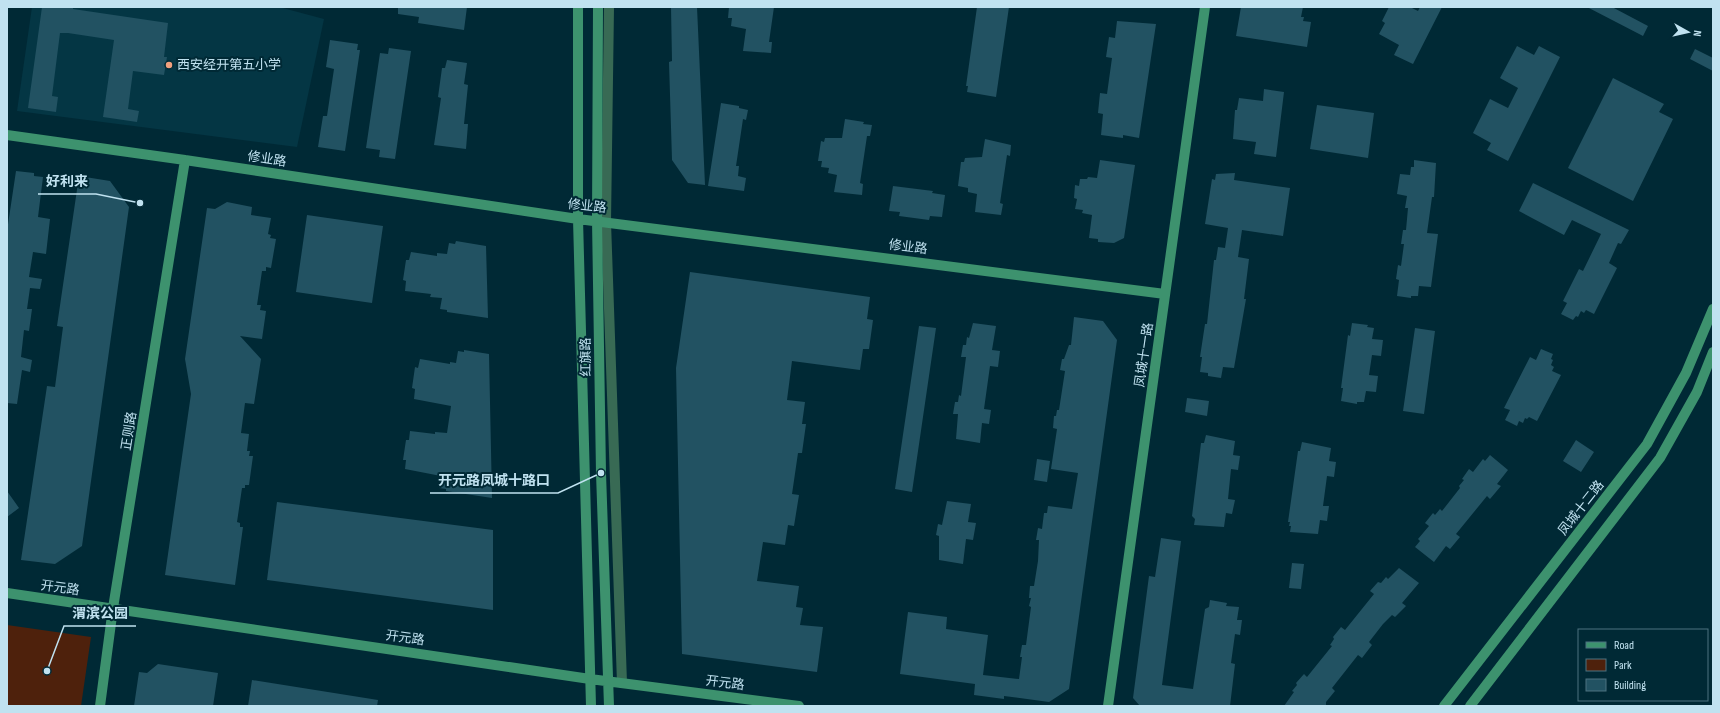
<svg xmlns="http://www.w3.org/2000/svg" width="1720" height="713" font-family="'Sofia Sans Condensed','Noto Sans SC',sans-serif">
<style>
.built{fill:#043644}
.green{fill:#4e210c}
.building{fill:#225262}
.lines{fill:none;stroke-linecap:round;stroke-linejoin:round}
.street{stroke:#386a54;stroke-width:10}
.secondary{stroke:#3d926e;stroke-width:10}
.poi-dot{fill:#f2a07e;stroke:#002935;stroke-width:1.5}
.labels{text-anchor:middle;dominant-baseline:central;stroke-width:4;stroke-linejoin:round;paint-order:stroke}
.poi-label{font-size:13px;fill:#c0e2f0;stroke:#002935;text-anchor:start}
.street-label{font-size:13px;fill:#c0e2f0;stroke:#002935}
.leader{fill:none;stroke:#c0e2f0;stroke-width:1.5}
.callout-dot{fill:#c0e2f0;stroke:#002935;stroke-width:1.5}
.callout-label{font-size:14px;text-anchor:middle;font-weight:bold;fill:#c0e2f0;stroke:#002935;stroke-width:4;stroke-linejoin:round;paint-order:stroke}
</style>
<rect width="100%" height="100%" fill="#002935"/>
<path class="built" d="M32 7H279L324 19 297 147 17 111Z"/>
<path class="green" d="M7 625 91 637 81 706H7Z"/>
<path class="building" d="M42 7H73V9L168 23 164 57H167L164 75 133 71 128 109 139 111 137 122 103 117 114 40 68 33H60L52 96 58 97 56 112 28 108Z
M398 7H467L464 30 418 23 419 17 398 14Z
M671 7H697L705 185 688 183 672 160 669 62 672 61Z
M729 7H774L769 42H772L771 53 743 51 746 29 731 26 732 18H728Z
M977 7H1009L996 97 967 92 968 86H966Z
M1241 7H1303L1301 17H1304L1303 21 1311 22 1307 47 1236 36Z
M1389 7H1410L1418 11 1420 7H1442L1413 64 1394 55 1399 45 1379 34 1385 23 1382 21Z
M1587 7H1612L1648 26 1643 36Z
M1117 21 1156 24 1139 138 1123 135V138L1101 135 1103 114 1098 113 1100 93 1107 94 1112 58 1106 57 1109 37 1115 38Z
M330 40 358 44 357 50H360L345 151 318 147 323 116H327L334 69 326 67Z
M1517 46 1534 55 1539 46 1560 57 1508 161 1487 150 1491 143 1473 133 1490 99 1508 108 1518 88 1500 78Z
M389 48 411 51 395 159 379 157 380 150 366 148 380 53 388 54Z
M1695 49 1713 58V71L1690 59Z
M447 60 467 63 464 84 468 85 464 124H468L466 149 434 145 441 98 438 97 442 68H445Z
M1613 78 1664 104 1659 112 1673 119 1633 201 1568 168Z
M1264 89 1284 92 1276 157 1254 154 1256 142 1233 139 1235 110H1237L1239 98 1263 101Z
M721 103 739 106V108L748 110 746 120 743 119 736 166H739L738 176 746 178 744 191 708 186Z
M1317 105 1374 113 1368 158 1310 149Z
M845 119 864 122 863 124 872 125 870 136H867L860 183 863 184 862 195 834 192 837 175 828 173 829 168 821 167 822 161H818L821 141 824 142 825 138H842Z
M985 139 1011 145 1010 156 1007 155 1000 203 1003 204 1001 215 975 212 977 194 968 192V188L958 186 961 162H964L965 158 982 157Z
M1100 160 1135 165 1124 238 1114 243 1098 242V239L1089 238 1092 215 1082 213 1083 210 1075 209 1077 199 1074 198 1075 185 1079 186 1080 179H1087L1088 177 1097 178Z
M1414 160 1436 163 1434 197H1432L1427 233 1438 234 1431 287 1419 286 1418 296H1411V298L1397 296 1399 280 1396 279 1398 265 1401 266 1404 244H1401L1403 230H1406L1408 208H1405L1407 196 1397 194 1400 174 1410 175 1411 167H1414Z
M16 171 34 173V176L43 177 38 217 50 219 46 254 33 252 29 277 42 279 40 289 30 288 27 309H32L29 331 24 330 21 357 32 360 30 372 22 370 17 404 7 403V231Z
M1235 173 1234 180 1290 188 1283 236 1242 230 1238 257 1249 259 1244 299H1246L1234 368 1223 367 1221 378 1208 376V373L1200 372 1202 357H1200L1205 324H1207L1214 260H1216L1218 247 1225 248 1228 228 1205 224 1212 179 1215 180 1216 174Z
M79 176 110 181 129 207 82 546 55 564 21 560 47 386 55 387 63 327 57 326Z
M1533 183 1629 230 1621 244 1618 243 1609 263 1617 268 1594 314 1586 310 1584 313 1581 311 1578 317 1576 316 1573 320 1561 314 1567 303 1563 301 1579 269 1583 271 1601 234 1572 220 1564 235 1519 211Z
M893 186 933 191 932 193 945 195 942 217 930 216 929 220 899 216 900 212 889 211Z
M227 202 252 207 251 215 271 218 268 234 271 235 270 238 276 239 271 268 266 267V271H262L257 305H261L260 310 266 311 262 339 240 336 261 359 254 404 245 403 241 433 249 434 247 451H250L249 456H253L249 485H245V488H242L237 522 240 523V527H243L235 585 165 575 191 394 185 359 207 208 215 209Z
M307 215 383 226 372 303 296 292Z
M456 241 486 246 488 318 447 312V310L440 309 442 298 430 297 431 294 405 291 406 281 403 280 406 260H409L411 252 437 256V253L447 254 449 243 455 244Z
M690 272 870 297 867 319 873 320 869 349H863L860 370 792 361 787 400 805 402 802 424H806L802 453H798L792 494 799 495 794 526 788 525 785 545 763 542 757 581 799 586 796 607 803 608 800 625 823 627 817 672 682 654 676 368Z
M1074 317 1103 321 1117 340 1069 689 1049 702 1004 696V699L974 695 975 684 900 674 908 612 947 617 946 629 988 635 983 675 1019 679 1022 657H1020L1022 645H1026L1031 607 1029 606 1031 598H1029L1030 586H1034L1038 561 1039 540H1036L1038 528 1042 529 1044 513H1047L1048 506 1072 509 1078 473 1051 469 1057 429 1053 428 1054 416H1056L1057 410H1059L1065 371 1060 370 1062 359H1064L1069 345H1071Z
M973 323 996 326 992 350 1000 351 998 367 990 366 984 409 991 410 989 424 982 423 980 443 956 439 958 414H953L955 402H958L959 395 961 396 966 357H961L963 345H966L967 337 969 338Z
M1352 323 1368 325 1367 327 1374 328 1372 339 1383 340 1381 356 1372 355 1369 375 1378 376 1376 392 1366 391 1364 402H1357V404L1341 401 1343 388H1341L1348 335 1350 336Z
M919 326 936 328 912 492 895 489Z
M1415 328 1435 331 1424 414 1403 411Z
M1541 349 1553 354 1551 359 1553 360 1551 365 1554 367 1552 371 1561 375 1537 421 1529 417 1527 419 1525 418 1523 423 1519 421 1517 426 1505 420 1510 410 1504 408 1530 357 1536 360Z
M464 350 489 354 492 498 446 491V489L439 488 441 476 405 469 406 460H403L406 440H409L410 431 435 434V432L447 433 451 406 414 399 415 389 412 388 415 367 418 368 420 359 450 364V362L456 363 458 351 464 352Z
M1187 398 1209 401 1207 416 1185 412Z
M1206 435 1235 441 1233 455 1240 456 1238 470 1231 469 1228 499 1235 500 1232 514 1226 513 1224 527 1194 525 1195 519 1192 516 1201 443H1204Z
M1576 440 1594 452 1581 472 1563 461Z
M1302 442 1331 448 1329 461 1336 462 1334 477 1327 476 1323 506H1329L1327 521 1320 520 1318 534 1290 532 1291 526H1289L1290 522H1288L1298 451H1300Z
M1490 455 1508 470 1497 484 1501 486 1490 499 1487 496 1456 534 1460 537 1450 549 1446 546 1434 562 1415 547 1420 541 1418 539 1429 526 1425 523 1433 513 1435 515 1440 509 1442 511 1460 488 1459 486 1464 480 1462 479 1469 469 1473 472 1483 459 1485 461Z
M1037 459 1050 461 1047 482 1034 480Z
M7 491 19 508 7 517Z
M947 501 971 504 968 522 976 523 973 540 966 539 963 564 939 560V536L936 535 938 524 942 525Z
M277 502 493 530V610L267 580Z
M1161 538 1181 541 1162 685 1193 689 1205 609 1209 607 1210 600 1227 603 1226 606 1239 607 1237 620H1242L1240 635 1235 634 1231 663 1235 664 1230 706H1140L1133 698 1149 576 1155 577Z
M1292 563 1304 564 1301 589 1289 588Z
M1399 568 1419 583 1402 603 1406 606 1395 617 1392 615 1383 624 1369 642 1372 645 1362 658 1358 655 1332 688 1335 691 1326 702V706H1284L1294 692 1292 691 1297 685 1296 683 1304 674 1307 677 1332 646 1330 645 1334 639 1333 637 1341 627 1345 630 1374 594 1370 591 1378 582 1381 583 1386 577 1388 579Z
M158 664 218 673 213 706H134L139 672 147 673Z
M252 680 378 700 377 706H248Z"/>
<g class="lines">
<path class="street" d="M609 7 606 222 622 683"/>
<path class="secondary" d="M578 7V219L591 706
M598 7 597 220 601 473 609 706
M7 135 185 160 578 219 1165 294
M7 593 590 679 799 706
M100 706 113 608 185 160
M1108 706 1205 7
M1444 706 1647 444 1686 373 1713 309
M1470 706 1660 458 1697 392 1713 352"/>
</g>
<circle class="poi-dot" cx="169" cy="65" r="4"/>
<g class="labels">
<g class="poi-label">
<text x="177" y="65">西安经开第五小学</text>
</g>
<g class="street-label">
<text transform="translate(267 159) rotate(9)">修业路</text>
<text transform="translate(587 206) rotate(6)">修业路</text>
<text transform="translate(908 247) rotate(7)">修业路</text>
<text transform="translate(1144 355) rotate(-82)">凤城十一路</text>
<text transform="translate(586 357) rotate(-91)">红旗路</text>
<text transform="translate(129 431) rotate(-81)">正则路</text>
<text transform="translate(1581 508) rotate(-52)">凤城十二路</text>
<text transform="translate(60 588) rotate(8)">开元路</text>
<text transform="translate(405 638) rotate(8)">开元路</text>
<text transform="translate(725 683) rotate(7)">开元路</text>
</g>
</g>
<path class="leader" d="M140 203L96 194H38M601 473L558 493H430M47 671L64 626H136"/>
<g class="callout-dot">
<circle cx="140" cy="203" r="4"/>
<circle cx="601" cy="473" r="4"/>
<circle cx="47" cy="671" r="4"/>
</g>
<g class="callout-label">
<text x="67" y="186">好利来</text>
<text x="494" y="485">开元路凤城十路口</text>
<text x="100" y="618">渭滨公园</text>
</g>
<rect width="1720" height="713" fill="none" stroke="#c0e2f0" stroke-width="16"/>
<rect x="1578" y="629" width="130" height="72" fill="#002935" stroke="#4d7380"/>
<rect x="1586" y="642" width="20" height="6" fill="#3d926e" stroke="#4d7380"/>
<text x="1614" y="649" font-size="12" fill="#c0e2f0">Road</text>
<rect x="1586" y="659" width="20" height="12" fill="#4e210c" stroke="#4d7380"/>
<text x="1614" y="669" font-size="12" fill="#c0e2f0">Park</text>
<rect x="1586" y="679" width="20" height="12" fill="#225262" stroke="#4d7380"/>
<text x="1614" y="689" font-size="12" fill="#c0e2f0">Building</text>
<g transform="translate(1688 32) rotate(98)" stroke="#002935" stroke-width="3" paint-order="stroke">
<path d="M0-3L7 15L0 10L-7 15Z" fill="#c0e2f0"/>
<text y="-6" font-size="11" font-weight="bold" text-anchor="middle" fill="#c0e2f0">N</text>
</g>
</svg>
